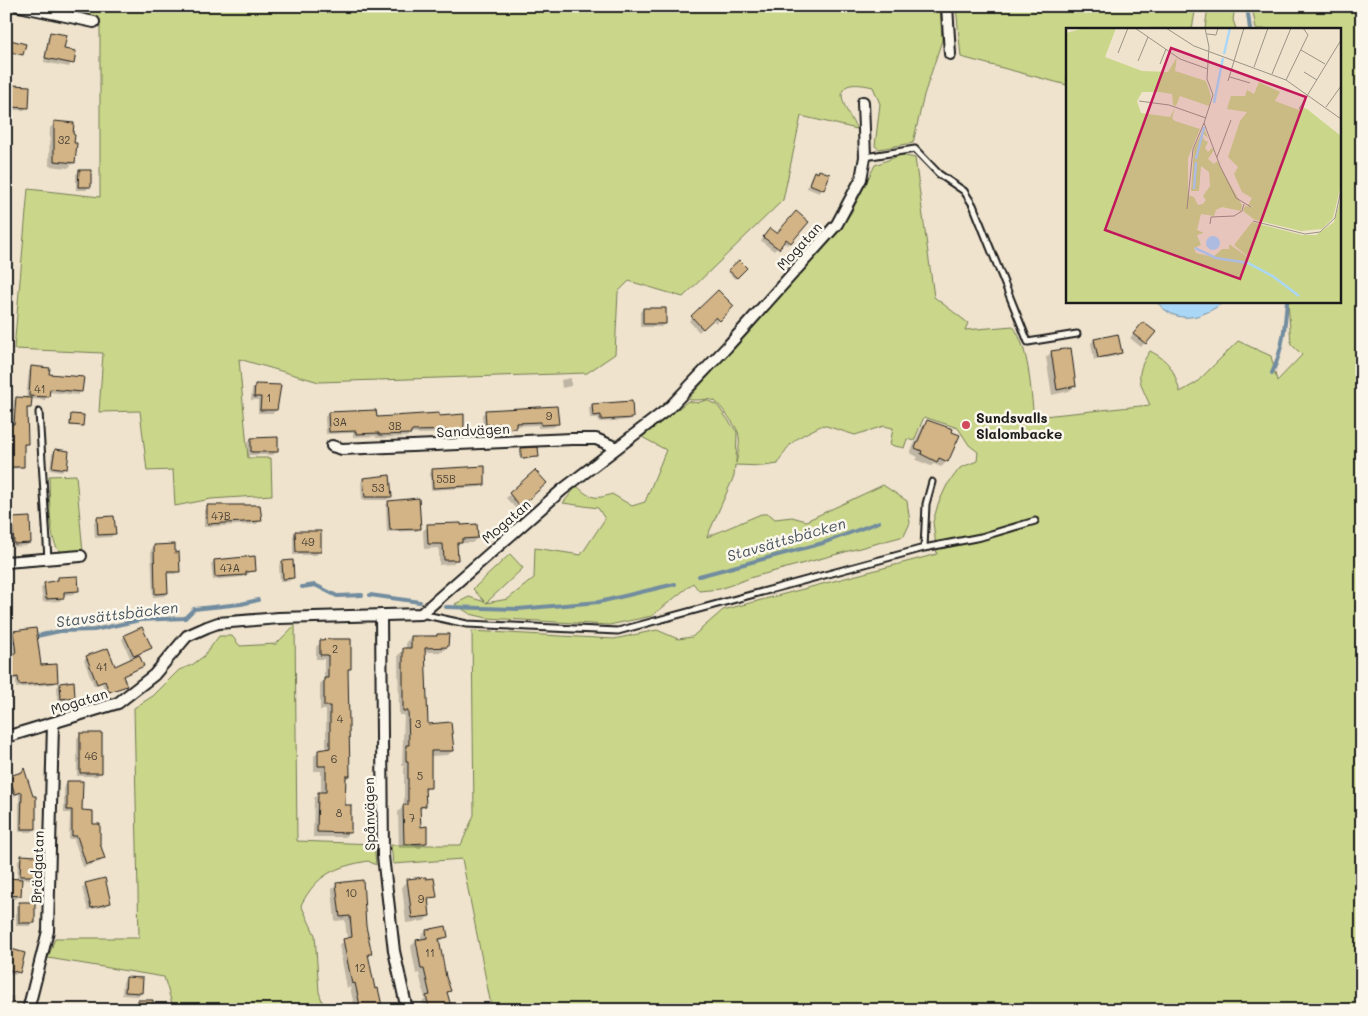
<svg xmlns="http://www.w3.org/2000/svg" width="1368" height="1016" font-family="Mali,sans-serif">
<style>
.green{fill:#cad78a;stroke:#737a53}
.water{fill:#abd7f7;stroke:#728c9f}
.shadow{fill:#0003}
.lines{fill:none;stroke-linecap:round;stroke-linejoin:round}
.stream{stroke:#728c9f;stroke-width:4}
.building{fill:#d3b486;stroke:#1c1c1c}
.service-casing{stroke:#1c1c1c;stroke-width:9}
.minor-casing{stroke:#1c1c1c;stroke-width:14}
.service{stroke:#fbf7ec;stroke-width:5}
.minor{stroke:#fbf7ec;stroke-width:10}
.poi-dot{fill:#d1495b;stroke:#fbf7ec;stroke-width:2}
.labels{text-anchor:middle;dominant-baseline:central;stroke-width:5;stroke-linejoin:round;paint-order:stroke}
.number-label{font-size:11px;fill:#4a4236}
.street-label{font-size:14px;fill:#1c1c1c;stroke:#fbf7ec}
.poi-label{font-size:14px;font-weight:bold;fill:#1c1c1c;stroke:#fbf7ec;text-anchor:start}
.water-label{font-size:15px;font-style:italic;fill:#47545e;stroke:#fbf7ec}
.inset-river{fill:none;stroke:#abd7f7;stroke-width:2.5}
.inset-road{fill:none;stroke:#9b9386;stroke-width:1}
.view{fill:#c2185b;fill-opacity:0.15;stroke:#c2185b;stroke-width:2.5}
.inset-edge{fill:none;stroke:#1c1c1c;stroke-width:2.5}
</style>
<rect width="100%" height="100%" fill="#efe3cd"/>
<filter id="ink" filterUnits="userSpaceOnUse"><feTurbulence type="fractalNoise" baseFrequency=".02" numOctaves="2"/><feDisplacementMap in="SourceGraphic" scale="10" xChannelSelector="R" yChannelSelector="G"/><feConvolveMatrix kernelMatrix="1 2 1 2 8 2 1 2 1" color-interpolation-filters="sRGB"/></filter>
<g filter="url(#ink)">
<path class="green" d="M76 6H940L942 40 924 95 913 143 879 149 875 146 880 104 873 87C827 76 842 104 857 129L801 116 783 200 683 297 629 281 618 292 615 354 587 373 319 382 239 359 248 458H271L272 495 211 499 175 506 173 470 147 471 140 411 99 412 103 353 14 349 28 189 100 197V19L76 13Z
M956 6H1196L1192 29H1067V85L961 57Z
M1208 6H1235L1233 20 1236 29H1205Z
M1252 6H1362V1010H492L462 859 393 864 391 845H461L474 815 472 631 614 639 657 630 678 639 692 637 723 610 937 554 933 522 938 504 947 485 960 468 977 461 978 452 969 445 958 428 924 417 914 441 907 439 904 448 890 445 893 428 884 426 855 435 823 425C800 436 789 440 778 464L764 466 735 465 734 476 707 537 761 514H769L775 519 792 517 806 521 883 485 907 501 910 523 904 536 753 577 720 589 699 591 693 583 652 616 609 625 487 618 470 614 455 604 469 597 485 602 473 589 510 554 523 568 486 603 508 599 534 578 535 548 581 555 605 519 598 508 563 503 577 486C589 498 596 500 612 494L632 506 645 502 666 450 642 437 688 401 697 403 706 400 717 405 737 432 736 463C738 454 741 441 738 432 737 427 719 404 715 401 706 397 697 402 688 399L839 230 851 213 875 165 901 155 915 158 934 297 968 323 965 330 1013 326C1030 350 1030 389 1034 417L1150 405C1139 381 1134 375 1150 351 1171 362 1173 369 1180 392L1196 383 1238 341 1271 356 1277 381 1302 355 1291 344 1288 301H1339V29H1256Z
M76 475 83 553C76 553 65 555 59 550 48 540 50 491 49 476Z
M295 625 297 841 374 844 376 865 368 861C335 867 317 874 301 905L315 935 319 992 325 1010H174L164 977 48 958 55 938H139L134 708 153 696 179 670 192 665 204 656 219 636H232L240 646 276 644Z"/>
<path class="water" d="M1156 301H1225C1202 319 1176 326 1156 301Z"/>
<path class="shadow" d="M51 33 63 50 75 52 69 67 44 62 48 36Z
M13 86 28 107 24 110H8L9 89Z
M55 123 74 162 68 168 49 166 50 128Z
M6 141H10L6 161Z
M80 171 89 187 86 190H76V174Z
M819 171 823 189 819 193 807 188 811 176Z
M793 216 791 242 787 245 783 242 774 251 761 241 767 233 777 235Z
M739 261 745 268 735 279 728 272Z
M718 291 733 306 716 323 712 319 699 332 689 321Z
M643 309 664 324 661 327H640V312Z
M1140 326 1154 332 1141 347 1130 338Z
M1094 340 1120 352 1117 356 1094 360 1091 343Z
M1052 352 1075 386 1069 391 1052 395 1046 357Z
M32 367 81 391 78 395 49 392 45 400 30 399V408L26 410 27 443 23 446V466L21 468 7 469V428L12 425 14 400 17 398 26 399 29 371Z
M571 378V386L562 388 561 380Z
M255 386 276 410 273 413H258V400H251L252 389Z
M592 405 632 417 629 420 599 422 598 418H590L589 408Z
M486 411 557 423 554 427 538 428V425L515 426 511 430 497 431V427L483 428 482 415Z
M328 413 376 418 438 417 463 430 460 433 409 434 407 437 376 438V436L353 437V433L326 434 325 417Z
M71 415 82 425 80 426H69Z
M928 421 958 436 947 462 941 467 934 464 931 466 916 460 918 457 910 453 922 427Z
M251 439 277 451 273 455H248V442Z
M521 449 537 457 520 459Z
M56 450 65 468 62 472 50 470 52 454Z
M433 470 484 484 481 487 431 490 430 473Z
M535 472 545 483 516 509 506 498Z
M364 479 391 496 387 500H362L361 482Z
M389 502 420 528 417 531 387 532 386 505Z
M208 507 260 520 257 524 204 527V510Z
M98 518 114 534 111 537 95 538 94 522Z
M13 519 30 543 26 546 11 547 9 522Z
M428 526 477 538 472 543H460L456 547 457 559 452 564 439 565V548L424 549 423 531Z
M296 532 320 551 316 555H293V536Z
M154 547 178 571 175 574H166L167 593 164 596 153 597 151 550Z
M214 561 255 570 242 577 213 580 211 564Z
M282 562 293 578 289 581 280 582 279 565Z
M58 578 77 591 74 594 63 595 60 601 43 602 41 588Z
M9 581 11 596 6 600V582Z
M14 632 39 667 57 681 54 684 16 688V679L6 681V656L13 654 11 635Z
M448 635 447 647 442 652H424L427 725 453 750 448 755 430 756 429 787 424 792V806L419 811 420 828 426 843 421 848H399L398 812 404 806V766H402L404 715H399L398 655 406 649V642L411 637Z
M125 636 150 647 138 655 142 666 122 677 125 686 106 694 102 683 94 686 84 660 87 657 114 667 131 660 122 639Z
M321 642 349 668 346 671 349 776 344 781V806L349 832 345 837H313L314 798 321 793V771H314V756L319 751 326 750V710H320V684L324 679V659H316V647Z
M60 684 74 697 71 700 58 701 57 687Z
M81 734 100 773 97 776H77V738Z
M21 774 35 829 32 832H19V794L12 797 7 781Z
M68 782 81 811 92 826 103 858 100 862 83 867 74 839H69L70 813H64V786Z
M21 857 35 875 32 879H21L20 895 16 899 6 898V880H17L18 860Z
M433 880 435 897 427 902 429 916 424 921 406 923 402 886 407 881Z
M86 884 109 903 106 906 88 910 82 888Z
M337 884 365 926 370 953 367 956 381 1010H355L350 987 347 988 339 945 347 939 345 920 335 921 332 889Z
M19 903 33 922 30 926H16V906Z
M426 931 446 937 438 943 450 991 446 994 450 1010H424L422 1002 425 999 419 973 416 974 411 946 416 941 421 940V936Z
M8 949 18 972 15 975 6 973V951Z
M126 978 141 993 138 996 122 995 123 982Z
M6 995 14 997 11 1010H6Z
M138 1001 152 1010H135V1004Z"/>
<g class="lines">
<path class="stream" d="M1247 6 1250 29
M1272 373C1283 349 1285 327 1287 301
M699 576 823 543 879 522
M302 587 315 585 337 596 362 595
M370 595 420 602
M446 607 518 609 599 602 675 584
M32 637 60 631 94 630 140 620 185 618 194 609 241 604 258 600
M6 643 18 641"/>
</g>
<path class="building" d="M50 32 67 35 64 49 76 51 74 64 45 58Z
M6 39 26 44 23 55 6 51Z
M12 85 30 86 29 108 11 107Z
M54 121 74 123 73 134 75 135 74 143H77L75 163 54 161Z
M79 170H91V187H78Z
M819 170 830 174 824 190 809 184 814 171 818 173Z
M796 211 809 222 791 243 786 239 779 249 763 237 770 228 777 233Z
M739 260 747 268 737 278 728 270Z
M718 290 734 306 720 321 716 317 703 329 691 316Z
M643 308H666V324H643Z
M1143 322 1156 332 1146 344 1133 334Z
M1118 334 1122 353 1098 358 1094 339Z
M1071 348 1076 386 1057 390 1051 351Z
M31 366 50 368 49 374 84 377 82 392 50 389 49 397 29 396Z
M255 384 281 385 277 410H260L261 397H254Z
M16 397 32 398 31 408H27L28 444H24V467H9V424H14Z
M632 401 633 418 601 420V415L593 416 592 404Z
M557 406 559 424 541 425V422L516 423V428L500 429V424L486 425 485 410Z
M376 410 377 417 439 413V416L464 414V430L411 431V434L379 435V433L356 434V431L329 432 328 412Z
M71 414 84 415 83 426 70 425Z
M927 420 953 429 952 432 960 435 948 462 939 458 937 462 921 454 922 451 915 448Z
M278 437V452H251V438Z
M538 447 539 457 521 458V448Z
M55 449 69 451 67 469 52 467Z
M485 466V485L433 488 432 469Z
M535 470 547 483 520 507 509 493Z
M390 475 392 497H365L363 478Z
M419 498 421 529 390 530 388 501Z
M207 505H260L262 521 207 524Z
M114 516 116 534 98 535 97 517Z
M30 517 31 543 14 544 12 518Z
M461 523V525L477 524 478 538 462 539V543H457L458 560H444L443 544H428L427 524Z
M295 531H321V552H296Z
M175 544V553L179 552 180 572H167L168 593 155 594 154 545Z
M255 556 256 571 246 572V575L215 577 214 560Z
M293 560 294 578 283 579 282 561Z
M78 576 79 591 64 592V598L46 599 44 583 58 580V577Z
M142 627 152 648 134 656 124 635Z
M36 628 41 665 57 664 58 682 19 685 18 677 6 679V654L16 653 13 631Z
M437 634H449L448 647 425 648 428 724 451 722 454 751H431V788H425L426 806 420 807 421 827 427 826V843L404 844 403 805H408V761H406V745H409L408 711H403V648H411V636H437Z
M331 639H351V669H348L350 776H346L345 805H351V833L317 832 318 792H326V766H318V750L330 748V706H324V678H328V655H320V640Z
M108 648 115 666 139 655 144 666 123 676 127 686 109 692 105 681 97 684 86 656Z
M74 681 75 697 61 699 60 683Z
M80 733H102V773H80Z
M24 768 33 796H36V829H21L22 792 15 794 9 776 22 772Z
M67 781H83L82 810 93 811V824H100V843L105 859 86 864 77 836H72V810H67Z
M21 855 37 856 36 876H20Z
M426 877V879L434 878 437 897 428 898 430 916 412 918 407 879Z
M6 878 22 879 21 896 6 895Z
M105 878 111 903 91 908 85 883Z
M363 880 366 926 372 954H368L375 989 378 988 383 1010H361L355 983 352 984 343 939 352 937 350 916 340 917 336 883Z
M19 902H35V923H19Z
M446 926 448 937 439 939 446 977 451 991 447 992 452 1010H430L426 996 430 995 424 969H421L416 940 427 938 426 930Z
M8 948 25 953 20 973 6 969Z
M126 977 143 978 142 993 125 992Z
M138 1000H153V1010H137Z"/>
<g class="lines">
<g class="service-casing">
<path id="service" d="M865 157 915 149 939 174 964 191 973 205 1028 342 1077 334
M39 412 48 559
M924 548 926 504 932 482
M421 614 467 624 618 631 924 548 981 537 1035 521"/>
</g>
<g class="minor-casing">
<path id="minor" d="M19 6 94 22
M947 6 950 54
M332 446 342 449 572 439H596L615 447
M6 562 81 556
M381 615 383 856 394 951 407 1010
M6 737 118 703 154 675 187 636 207 627 218 623 279 618 421 614 562 490 669 408 727 347 837 224 861 179 865 157 863 102
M28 1010 48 931 53 723"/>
</g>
<use href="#service" class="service"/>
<use href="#minor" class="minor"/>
</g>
</g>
<circle class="poi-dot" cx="966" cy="425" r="5"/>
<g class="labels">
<g class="number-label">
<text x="64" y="139">32</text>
<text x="40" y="388">41</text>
<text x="269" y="397">1</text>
<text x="549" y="415">9</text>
<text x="340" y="421">3A</text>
<text x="395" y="425">3B</text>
<text x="446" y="478">55B</text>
<text x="378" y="487">53</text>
<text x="221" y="515">47B</text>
<text x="308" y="541">49</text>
<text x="230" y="567">47A</text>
<text x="335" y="648">2</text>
<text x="102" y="666">41</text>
<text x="340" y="718">4</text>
<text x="418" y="723">3</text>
<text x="91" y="755">46</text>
<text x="334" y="758">6</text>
<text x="420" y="775">5</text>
<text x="339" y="812">8</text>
<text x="412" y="817">7</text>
<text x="351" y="892">10</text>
<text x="421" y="898">9</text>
<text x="430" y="952">11</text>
<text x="360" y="967">12</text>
</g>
<g class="street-label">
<text transform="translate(799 246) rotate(-48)">Mogatan</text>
<text transform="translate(473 430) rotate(-3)">Sandvägen</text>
<text transform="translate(506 521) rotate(-41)">Mogatan</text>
<text transform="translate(79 701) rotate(-17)">Mogatan</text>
<text transform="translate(369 814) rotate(-91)">Spånvägen</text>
<text transform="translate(37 867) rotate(-88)">Brädgatan</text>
</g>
<g class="poi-label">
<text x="976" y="417">Sundsvalls<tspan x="976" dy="16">Slalombacke</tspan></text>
</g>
<g class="water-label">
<text transform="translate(786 539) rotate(-16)">Stavsättsbäcken</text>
<text transform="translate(117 614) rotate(-7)">Stavsättsbäcken</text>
</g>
</g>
<g transform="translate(1066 28)">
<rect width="275" height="275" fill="#efe3cd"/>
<path d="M19 0H50L39 29 76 43 102 44 111 29 109 43 140 53 145 68 143 78 114 68 110 78 107 77 106 66 93 64H76L71 73 75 85 104 89 109 80 106 90 109 93 134 101 122 130V167L128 169 132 177 137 176 140 172 137 168 144 158 143 144 135 138 133 163H125L128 120 138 100 142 110 136 105 138 112 142 114 139 120 142 124 146 120 148 122 142 131 148 136 151 133 176 177 175 183 156 179 150 182 148 188 135 186 131 202 138 205 131 207 135 217 128 220 130 225 147 229 156 221H163V216L186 232 168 217 186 194 236 207H250L268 194 275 170V275H0V5ZM193 54 214 64 209 73 233 82 235 79 241 81 275 108V157L267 190 256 201 235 203 189 192 177 183 179 178 188 179 182 177 186 170 176 164 168 146 172 139 162 129 174 93 181 84 161 81 165 68H179L181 62 188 66Z" fill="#cad78a"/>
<path d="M140 215a7 7 0 1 1 14 0a7 7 0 1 1-14 0Z" fill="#abd7f7"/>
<path class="inset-river" d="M158 26 164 0M148 75 157 30M130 131 138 99M128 161 130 134M129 220 150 230 182 235 208 249 233 268"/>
<path class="inset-road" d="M69 0 114 31 142 41M100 0 128 18 220 52 275 91M139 0 143 19 141 51 147 67 138 95 154 138 170 170 185 179M141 6 150 7 152 0M235 22 259 36M52 25 62 0M72 33 82 9M94 36 100 21M188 39 202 0M238 44 251 52M206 46 225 0M164 49 184 55M220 52 242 7 237 0M162 53 178 0M73 73 103 77 140 90M260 79 275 58M233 81 275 12M151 129 165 92M121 181 127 121 138 95M187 193 239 206 254 204 269 190 275 162M144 196 145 189 168 188 176 183 178 176"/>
<path class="view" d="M105 20 240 69 174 251 39 202Z"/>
<rect width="275" height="275" class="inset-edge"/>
</g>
<rect width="1368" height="1016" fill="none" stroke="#fbf7ec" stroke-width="25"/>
<rect x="12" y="12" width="1343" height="991" fill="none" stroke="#1c1c1c" stroke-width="2" filter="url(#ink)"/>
</svg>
